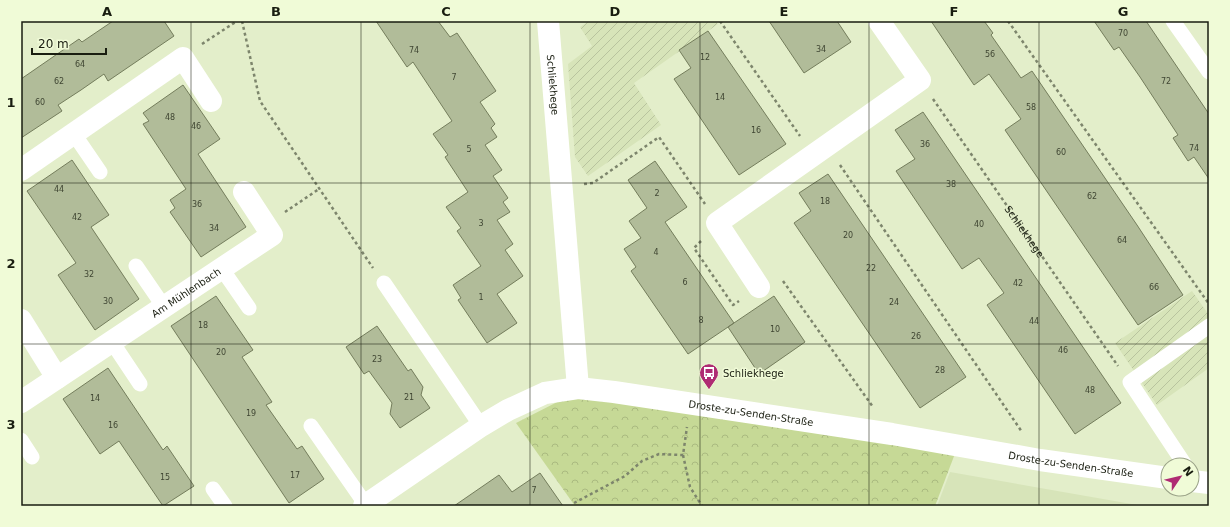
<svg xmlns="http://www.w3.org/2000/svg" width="1230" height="527" font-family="'DejaVu Sans',sans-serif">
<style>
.built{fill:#d7e4b9}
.industrial{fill:url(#industrial-furrows)}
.forest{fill:url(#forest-crowns)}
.building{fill:#b1bc99;stroke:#747d5c}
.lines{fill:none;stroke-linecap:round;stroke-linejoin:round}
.path{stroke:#7d856c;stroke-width:2.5;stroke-dasharray:3 3;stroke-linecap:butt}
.service{stroke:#fff;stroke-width:15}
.minor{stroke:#fff;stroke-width:22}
.grid{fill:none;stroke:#191d10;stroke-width:1;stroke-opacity:0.55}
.labels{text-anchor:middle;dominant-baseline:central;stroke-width:3;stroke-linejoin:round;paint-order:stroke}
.number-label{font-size:8px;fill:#3f4532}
.street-label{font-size:10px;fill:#191d10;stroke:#f0fbd7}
.poi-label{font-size:10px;fill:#191d10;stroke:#f0fbd7;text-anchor:start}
.neatline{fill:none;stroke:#191d10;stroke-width:1.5}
.grid-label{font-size:13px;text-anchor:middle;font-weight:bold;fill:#191d10}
</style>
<defs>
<pattern id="industrial-furrows" width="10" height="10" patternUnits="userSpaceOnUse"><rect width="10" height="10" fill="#d7e4b9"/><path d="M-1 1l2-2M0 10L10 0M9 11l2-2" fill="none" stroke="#b8c39e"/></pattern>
<pattern id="forest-crowns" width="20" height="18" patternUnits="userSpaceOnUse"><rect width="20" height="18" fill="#c6d996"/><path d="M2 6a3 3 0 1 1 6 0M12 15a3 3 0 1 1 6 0" fill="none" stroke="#aaba80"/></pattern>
</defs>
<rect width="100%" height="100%" fill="#e3eeca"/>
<path class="built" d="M950 472 1143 506H937Z"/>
<path class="industrial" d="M589 21H715L718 24 634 83 661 125 588 176 575 157 568 64 592 46 580 27Z
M1192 291 1209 315V368L1157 405 1115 343Z"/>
<path class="forest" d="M573 394 956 451 935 506H575L516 423Z"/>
<path class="building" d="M113 21H164L174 36 108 81 104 74 81 90 58 105 62 111 21 138V79L79 39 82 42Z
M376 21H438L450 37 457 33 496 91 480 102 495 124 491 128 497 137 485 145 502 170 493 176 508 198 503 202 510 212 497 220 513 244 505 250 523 276 497 294 517 323 487 343 458 300 461 298 453 285 481 266 457 231 461 228 446 207 468 192 445 157 448 155 433 134 452 121 413 62 407 67Z
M769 21H837L851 42 804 73Z
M931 21H984L993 33 991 35 1021 78 1032 71 1137 225 1183 295 1138 325 1005 130 1021 119 989 74 974 85Z
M1094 21H1146L1209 114V179L1194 157 1188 161 1173 138 1178 135 1140 77 1119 47 1114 50Z
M708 31 786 144 739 175 674 79 691 68 679 50Z
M183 85 220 139 198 154 246 227 201 257 170 212 175 208 170 200 186 189 143 124 149 121 143 113Z
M923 112 1121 403 1075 434 987 305 1004 293 979 258 962 269 896 171 915 159 895 130Z
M72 160 109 215 91 227 139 299 95 330 58 275 76 263 27 191Z
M655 161 687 207 665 222 734 323 688 354 631 271 636 267 624 249 641 238 629 221 647 208 628 180Z
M828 174 966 377 920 408 794 223 811 211 799 193Z
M216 296 253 350 242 357 272 402 266 405 297 449 302 446 324 479 289 503 171 326Z
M774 296 805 342 759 374 728 327Z
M377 326 408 371 411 369 423 387 421 395 430 408 400 428 390 414 392 403 369 371 364 374 346 347Z
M108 368 163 450 167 446 194 486 163 506 119 441 100 454 63 399Z
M540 473 563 506H454L499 475 512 492Z"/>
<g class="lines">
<g class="path">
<path d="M242 21 260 101 373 268"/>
<path d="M720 21 800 136"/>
<path d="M1008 21 1209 304"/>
<path d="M202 44 237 21"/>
<path id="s1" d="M933 99 1118 366"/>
<path d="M840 165 1022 432"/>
<path d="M584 184 593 183 659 137 705 204"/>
<path d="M285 212 319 189"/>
<path d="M701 241 694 248 733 305 739 301"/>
<path d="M783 281 873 407"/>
<path d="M683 455 690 487 702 506"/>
<path d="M574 503 625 476 642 461 659 454 683 455 687 427"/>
</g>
<path class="service" d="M1173 21 1209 72
M74 134 100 172
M136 266 164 307
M222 269 249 308
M384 283 481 426
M112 342 140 384
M311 426 366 505
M21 440 32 457
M1185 465 1130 382 1209 326
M213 489 225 506"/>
<g class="minor">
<path id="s2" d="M548 21 578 388"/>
<path d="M21 170 183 58 211 101"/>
<path d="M759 287 717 223 920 80 879 21"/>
<path d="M21 320 57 378"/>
<path id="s3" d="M21 402 272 235 244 192"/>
<path d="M1192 481 1209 483"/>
<path id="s4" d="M364 506 481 426 508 410 545 393 578 388 614 392 892 434 1040 460 1168 478"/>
</g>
</g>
<path class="grid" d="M191 21V506M361 21V506M530 21V506M700 21V506M869 21V506M1039 21V506M21 183H1209M21 344H1209"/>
<defs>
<g id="bus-pin" transform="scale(1)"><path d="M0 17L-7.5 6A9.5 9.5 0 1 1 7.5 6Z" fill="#af2b73" stroke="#f0fbd7"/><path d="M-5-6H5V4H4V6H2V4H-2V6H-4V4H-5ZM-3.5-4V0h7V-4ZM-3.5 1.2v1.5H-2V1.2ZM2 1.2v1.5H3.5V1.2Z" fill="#fff"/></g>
</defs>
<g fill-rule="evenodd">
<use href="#bus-pin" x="709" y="373"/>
</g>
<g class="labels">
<g class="number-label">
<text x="1123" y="33">70</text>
<text x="821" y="49">34</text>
<text x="414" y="50">74</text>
<text x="990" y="54">56</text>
<text x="705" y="57">12</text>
<text x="80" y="64">64</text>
<text x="454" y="77">7</text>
<text x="59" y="81">62</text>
<text x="1166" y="81">72</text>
<text x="720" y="97">14</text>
<text x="40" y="102">60</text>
<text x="1031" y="107">58</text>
<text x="170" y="117">48</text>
<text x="196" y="126">46</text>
<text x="756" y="130">16</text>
<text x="925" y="144">36</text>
<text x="1194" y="148">74</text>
<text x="469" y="149">5</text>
<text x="1061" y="152">60</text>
<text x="951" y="184">38</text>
<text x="59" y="189">44</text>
<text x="657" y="193">2</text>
<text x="1092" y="196">62</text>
<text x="825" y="201">18</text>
<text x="197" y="204">36</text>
<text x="77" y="217">42</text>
<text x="481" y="223">3</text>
<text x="979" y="224">40</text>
<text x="214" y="228">34</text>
<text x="848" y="235">20</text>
<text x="1122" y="240">64</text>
<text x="656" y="252">4</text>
<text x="871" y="268">22</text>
<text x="89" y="274">32</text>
<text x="685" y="282">6</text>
<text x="1018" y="283">42</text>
<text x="1154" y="287">66</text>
<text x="481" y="297">1</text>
<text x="108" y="301">30</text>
<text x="894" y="302">24</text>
<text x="701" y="320">8</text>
<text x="1034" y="321">44</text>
<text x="203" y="325">18</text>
<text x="775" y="329">10</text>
<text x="916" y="336">26</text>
<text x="1063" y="350">46</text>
<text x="221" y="352">20</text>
<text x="377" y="359">23</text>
<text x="940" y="370">28</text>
<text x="1090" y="390">48</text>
<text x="409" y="397">21</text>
<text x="95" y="398">14</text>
<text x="251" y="413">19</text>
<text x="113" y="425">16</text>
<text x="295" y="475">17</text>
<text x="165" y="477">15</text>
<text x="534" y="490">7</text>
</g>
<g class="street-label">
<text stroke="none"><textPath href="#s2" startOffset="64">Schliekhege</textPath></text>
<text stroke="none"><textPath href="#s1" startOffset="161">Schliekhege</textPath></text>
<text stroke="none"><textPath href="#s3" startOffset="198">Am Mühlenbach</textPath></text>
<text stroke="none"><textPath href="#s4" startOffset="422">Droste-zu-Senden-Straße</textPath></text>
<text stroke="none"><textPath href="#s4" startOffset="746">Droste-zu-Senden-Straße</textPath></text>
</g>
<g class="poi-label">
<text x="723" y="373">Schliekhege</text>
</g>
</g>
<rect width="1230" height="527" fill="none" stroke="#f0fbd7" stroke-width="44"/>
<g transform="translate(1180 477) rotate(55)"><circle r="19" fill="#f0fbd7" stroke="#9aa287"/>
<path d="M0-3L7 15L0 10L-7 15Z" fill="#af2b73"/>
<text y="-6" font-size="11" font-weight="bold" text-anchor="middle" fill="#191d10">N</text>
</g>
<path d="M32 48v6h74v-6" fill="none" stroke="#191d10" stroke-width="2"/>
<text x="38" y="48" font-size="12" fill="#191d10" stroke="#f0fbd7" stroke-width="3" paint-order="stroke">20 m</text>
<rect x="22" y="22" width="1186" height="483" class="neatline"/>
<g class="grid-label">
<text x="107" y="16">A</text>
<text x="276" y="16">B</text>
<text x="446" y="16">C</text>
<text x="615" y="16">D</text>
<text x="784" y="16">E</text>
<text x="954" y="16">F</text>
<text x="1123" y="16">G</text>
<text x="11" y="107">1</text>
<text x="11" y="268">2</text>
<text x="11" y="429">3</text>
</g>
</svg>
